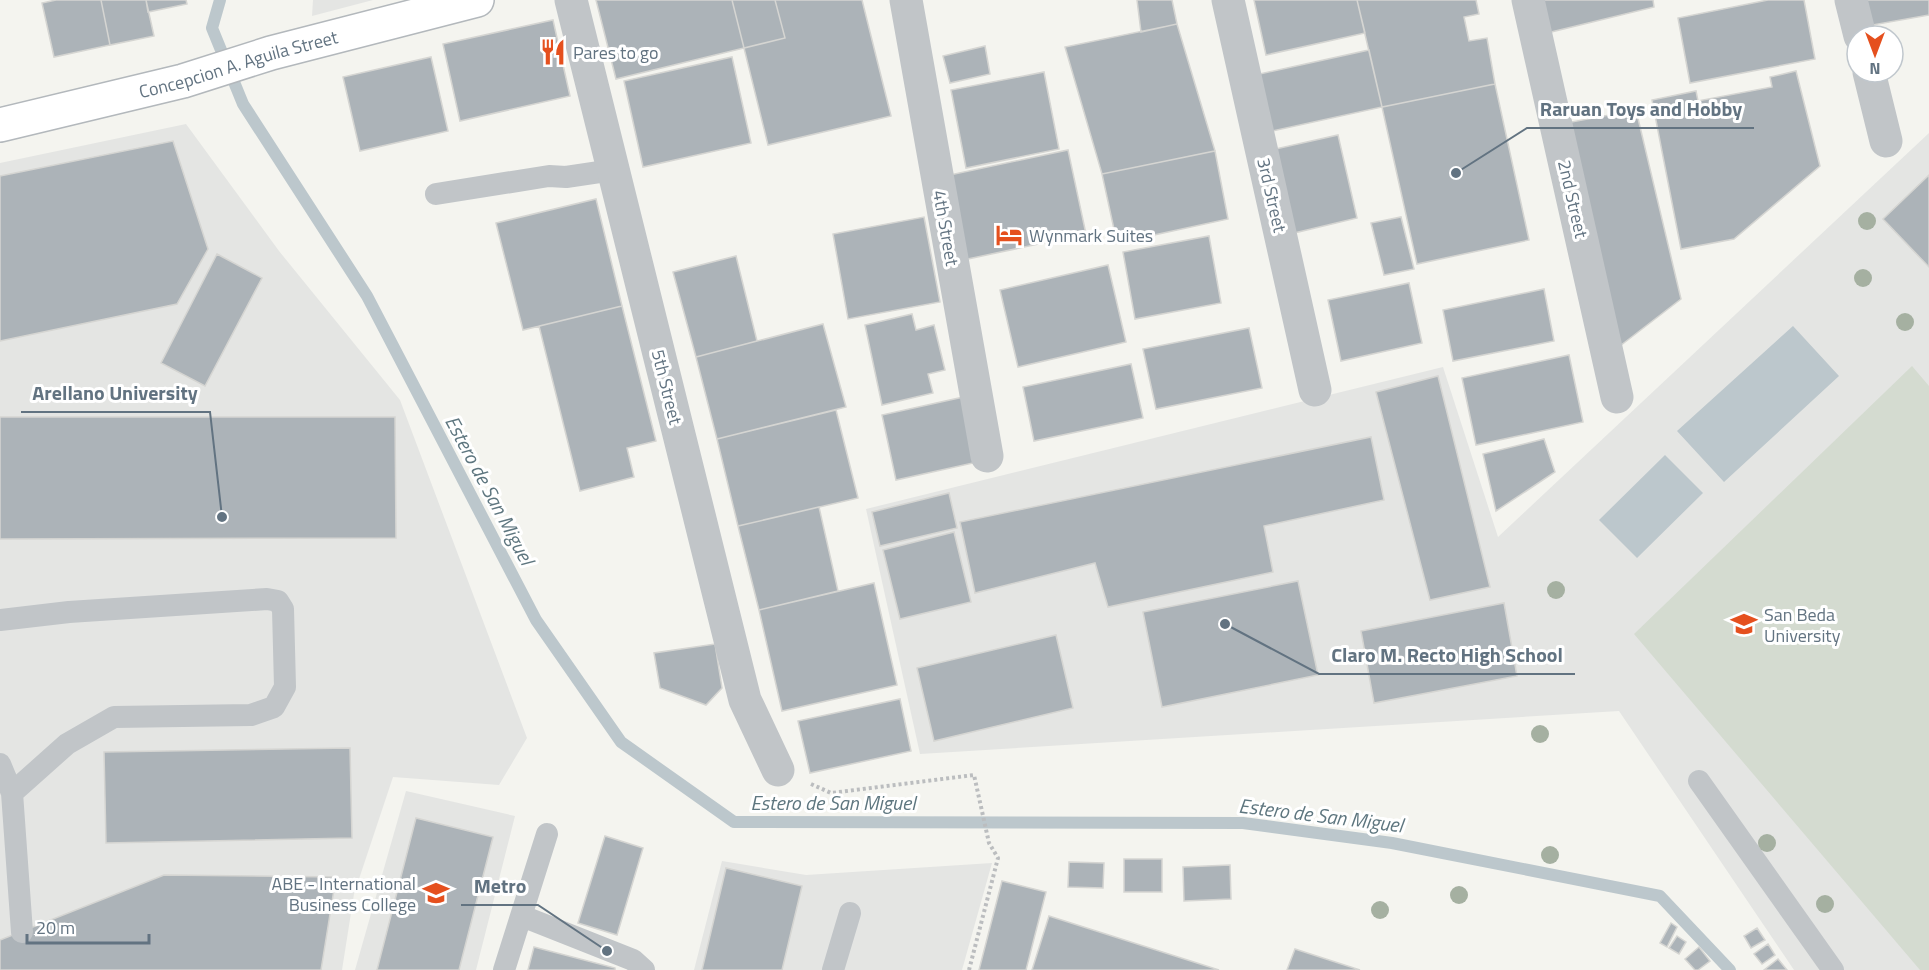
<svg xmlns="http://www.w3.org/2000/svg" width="1929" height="970" font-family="'Titillium Web',sans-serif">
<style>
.built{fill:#e4e5e3}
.green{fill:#d4dbd0}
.water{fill:#bcc7cc}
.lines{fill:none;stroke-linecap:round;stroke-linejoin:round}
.stream{stroke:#bcc7cc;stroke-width:12}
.building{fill:#acb3b8;stroke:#d5d5d2;stroke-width:1.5}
.secondary-casing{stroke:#b3b8bc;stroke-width:36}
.path{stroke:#bbbdbf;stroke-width:4;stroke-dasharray:3 3;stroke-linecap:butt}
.lane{stroke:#c1c5c8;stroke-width:22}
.street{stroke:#c1c5c8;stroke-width:33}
.secondary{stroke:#fff;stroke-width:33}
.tree{fill:#a5b0a1}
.labels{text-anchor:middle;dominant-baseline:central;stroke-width:6;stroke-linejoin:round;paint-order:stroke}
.poi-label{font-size:18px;fill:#627381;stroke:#fff;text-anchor:start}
.street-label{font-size:18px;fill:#627381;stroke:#fff}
.water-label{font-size:20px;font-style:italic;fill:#5e767f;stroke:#fff}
.leader{fill:none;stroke:#627381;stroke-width:2}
.callout-dot{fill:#627381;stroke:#fff;stroke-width:2}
.callout-label{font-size:20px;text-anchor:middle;font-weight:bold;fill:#627381;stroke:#fff;stroke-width:6;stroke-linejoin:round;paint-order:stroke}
</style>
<rect width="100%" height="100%" fill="#f4f4ef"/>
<path class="built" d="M313 0H373L312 16Z
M186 124 279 251 400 400 527 738 499 785 393 777 354 894 342 970H0V163Z
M1929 133V970H1794L1619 711 920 754 866 509 1443 367 1498 537Z
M406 791 515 816 476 970H355Z
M722 861 806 875 992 863 962 970H694Z"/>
<path class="green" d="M1912 366 1929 386V970H1920L1634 634Z"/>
<path class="water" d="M1793 326 1839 376 1724 482 1677 431Z
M1665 455 1703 493 1637 558 1599 520Z"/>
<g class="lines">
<path class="stream" d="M220 0 212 28 243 104 367 296 536 620 621 742 734 822 1243 823 1392 843 1660 896 1730 970"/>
</g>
<path class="building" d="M56 0H101L110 45 54 57 42 3Z
M101 0H146L154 36 110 45Z
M146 0H186L187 4 148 12Z
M596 0H732L744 48 616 79Z
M732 0H775L785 38 744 48Z
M775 0H862L891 116 768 145 744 48 785 38Z
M1137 0H1172L1177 24 1141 32Z
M1254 0H1357L1365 33 1266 55Z
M1357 0H1476L1479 14 1464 17 1469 41 1487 38 1495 84 1382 107Z
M1540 0H1653L1654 7 1547 33Z
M1768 0H1804L1815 59 1690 83 1678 18Z
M1862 0H1929V15L1867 26Z
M553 20 570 96 460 121 443 44Z
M1177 24 1215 151 1102 174 1065 47Z
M985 46 990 74 950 83 943 56Z
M1369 50 1382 107 1268 132 1255 75Z
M431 57 448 131 360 151 343 77Z
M732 57 751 143 643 167 624 81Z
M1796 71 1820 166 1734 239 1681 249 1652 100 1696 91 1698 101 1772 87 1770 77Z
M1044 72 1059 149 966 168 951 90Z
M1495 84 1529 240 1417 264 1382 107Z
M1636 110 1681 299 1616 349 1566 123Z
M1338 135 1357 218 1290 234 1271 150Z
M173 141 208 249 177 304 0 341V176Z
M1068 150 1086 234 963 260 945 176Z
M1215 151 1228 219 1117 243 1102 174Z
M1929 175V267L1883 219Z
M596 199 622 306 523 330 496 223Z
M924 217 940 302 848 319 833 234Z
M1401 217 1414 269 1384 275 1371 223Z
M1209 236 1221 303 1135 319 1123 252Z
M217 254 262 278 205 386 161 363Z
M736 256 757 341 696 357 673 272Z
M1108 265 1126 342 1018 367 1000 290Z
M1409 283 1422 343 1341 361 1328 300Z
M1544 289 1554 341 1453 361 1443 310Z
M622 306 656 441 627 448 634 477 580 491 539 326Z
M912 314 916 330 934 325 945 370 928 374 933 393 882 405 865 325Z
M823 324 846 407 717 439 696 357Z
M1249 328 1262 388 1156 409 1143 349Z
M1569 355 1583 422 1476 445 1462 378Z
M1131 364 1143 418 1034 441 1023 387Z
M1438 376 1490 587 1430 600 1376 392Z
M968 396 982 461 896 480 882 415Z
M836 410 858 498 738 526 717 439Z
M0 417H395L396 538 0 539Z
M1371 437 1384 500 1264 526 1273 572 1108 607 1095 563 975 593 960 522Z
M1544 439 1555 472 1496 511 1483 454Z
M949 493 957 528 880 546 872 512Z
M819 507 838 591 759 610 738 526Z
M954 532 971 602 900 619 883 550Z
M1298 581 1318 675 1162 707 1143 612Z
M874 583 897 685 782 711 759 610Z
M1504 603 1517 676 1374 703 1361 631Z
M1056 635 1073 708 934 741 917 668Z
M715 644 722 688 706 705 660 688 654 653Z
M900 699 911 751 810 773 798 721Z
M350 748 352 838 106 843 104 752Z
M416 818 493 837 459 970H377Z
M605 836 643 848 617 935 578 923Z
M1124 859H1162V892H1124Z
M1069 862 1104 863 1103 888 1068 887Z
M1230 865 1231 899 1184 901 1183 867Z
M726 868 802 886 782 970H702Z
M164 875 336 877 321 970H0V940Z
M1002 881 1046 892 1026 970H979Z
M1049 916 1219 970H1032Z
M1671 923 1677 927 1667 947 1660 943Z
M1757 928 1765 940 1751 948 1744 936Z
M1677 936 1686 942 1679 954 1669 948Z
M1768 944 1775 955 1762 964 1754 954Z
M534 947 615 968V970H528Z
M1699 947 1710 961 1698 970H1695L1685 959Z
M1295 949 1360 970H1287Z
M1778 959 1787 970H1764Z"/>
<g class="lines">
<g class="secondary-casing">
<g id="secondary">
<path id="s1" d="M0 125 183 81 271 53 477 0"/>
</g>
</g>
<path class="path" d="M811 784 831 793 974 775 989 843 998 858 969 970"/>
<path class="lane" d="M436 194 549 176 566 177 613 170
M0 620 69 612 267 599 278 601 283 609 285 687 274 707 251 715 114 717 67 744 12 793
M0 764 12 793 22 932
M1699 781 1833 970
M522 916 633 960 644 970
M504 970 547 834
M833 970 850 913"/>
<path class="street" d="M571 0 745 700 778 770
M906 0 987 456
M1228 0 1315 390
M1528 0 1617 397
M1851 0 1860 36
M1869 72 1886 141"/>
<use href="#secondary" class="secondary"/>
</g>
<g class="tree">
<circle cx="1867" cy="221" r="9"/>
<circle cx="1863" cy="278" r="9"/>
<circle cx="1905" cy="322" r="9"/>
<circle cx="1556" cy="590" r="9"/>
<circle cx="1540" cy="734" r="9"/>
<circle cx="1767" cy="843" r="9"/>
<circle cx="1550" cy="855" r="9"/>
<circle cx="1459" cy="895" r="9"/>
<circle cx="1825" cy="904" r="9"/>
<circle cx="1380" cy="910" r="9"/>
</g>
<defs>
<g id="restaurant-bare" transform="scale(2.07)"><path d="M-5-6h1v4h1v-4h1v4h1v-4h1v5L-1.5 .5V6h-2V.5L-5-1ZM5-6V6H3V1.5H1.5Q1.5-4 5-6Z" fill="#e5501e" stroke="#fff" stroke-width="2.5" paint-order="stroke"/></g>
<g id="hotel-bare" transform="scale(2.07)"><path d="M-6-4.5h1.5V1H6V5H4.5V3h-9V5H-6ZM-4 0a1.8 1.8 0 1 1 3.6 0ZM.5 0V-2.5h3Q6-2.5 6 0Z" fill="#e5501e" stroke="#fff" stroke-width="2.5" paint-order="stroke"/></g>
<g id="university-bare" transform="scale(2.07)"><path d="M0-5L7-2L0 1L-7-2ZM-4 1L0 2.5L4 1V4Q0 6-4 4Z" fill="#e5501e" stroke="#fff" stroke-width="2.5" paint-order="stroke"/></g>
</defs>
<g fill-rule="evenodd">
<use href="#restaurant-bare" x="553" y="52"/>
<use href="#hotel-bare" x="1009" y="235"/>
<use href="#university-bare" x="1744" y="624"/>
<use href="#university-bare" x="436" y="893"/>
</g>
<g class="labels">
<g class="poi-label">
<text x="573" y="52">Pares to go</text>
<text x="1029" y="235">Wynmark Suites</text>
<text x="1764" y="614">San Beda<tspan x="1764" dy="21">University</tspan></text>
<text x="416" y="883" text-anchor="end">ABE - International<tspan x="416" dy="21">Business College</tspan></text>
</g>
<g class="street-label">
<text stroke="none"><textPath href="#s1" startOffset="246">Concepcion A. Aguila Street</textPath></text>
<text transform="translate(1272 195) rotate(77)">3rd Street</text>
<text transform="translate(1573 199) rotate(77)">2nd Street</text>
<text transform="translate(946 228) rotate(80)">4th Street</text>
<text transform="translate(667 387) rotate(76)">5th Street</text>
</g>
<g class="water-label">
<text transform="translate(490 490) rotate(62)">Estero de San Miguel</text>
<text x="833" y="802">Estero de San Miguel</text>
<text transform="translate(1321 815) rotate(7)">Estero de San Miguel</text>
</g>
</g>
<path class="leader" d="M1456 173L1527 128H1754M222 517L210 412H21M1225 624L1319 674H1575M607 951L538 905H461"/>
<g class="callout-dot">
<circle cx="1456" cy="173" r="6"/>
<circle cx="222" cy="517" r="6"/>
<circle cx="1225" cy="624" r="6"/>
<circle cx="607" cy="951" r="6"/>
</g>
<g class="callout-label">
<text x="1641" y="116">Raruan Toys and Hobby</text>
<text x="115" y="400">Arellano University</text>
<text x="1447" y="662">Claro M. Recto High School</text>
<text x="500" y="893">Metro</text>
</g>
<g transform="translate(1875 54) rotate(180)"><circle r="28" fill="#ffffff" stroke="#c0c7cd" stroke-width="1.5"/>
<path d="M0-4.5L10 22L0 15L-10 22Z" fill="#e5501e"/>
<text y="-9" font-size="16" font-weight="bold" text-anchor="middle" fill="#627381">N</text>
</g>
<path d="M27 934v9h122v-9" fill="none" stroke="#627381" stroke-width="3"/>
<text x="36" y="934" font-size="18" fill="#627381" stroke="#ffffff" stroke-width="4.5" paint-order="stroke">20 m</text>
</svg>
